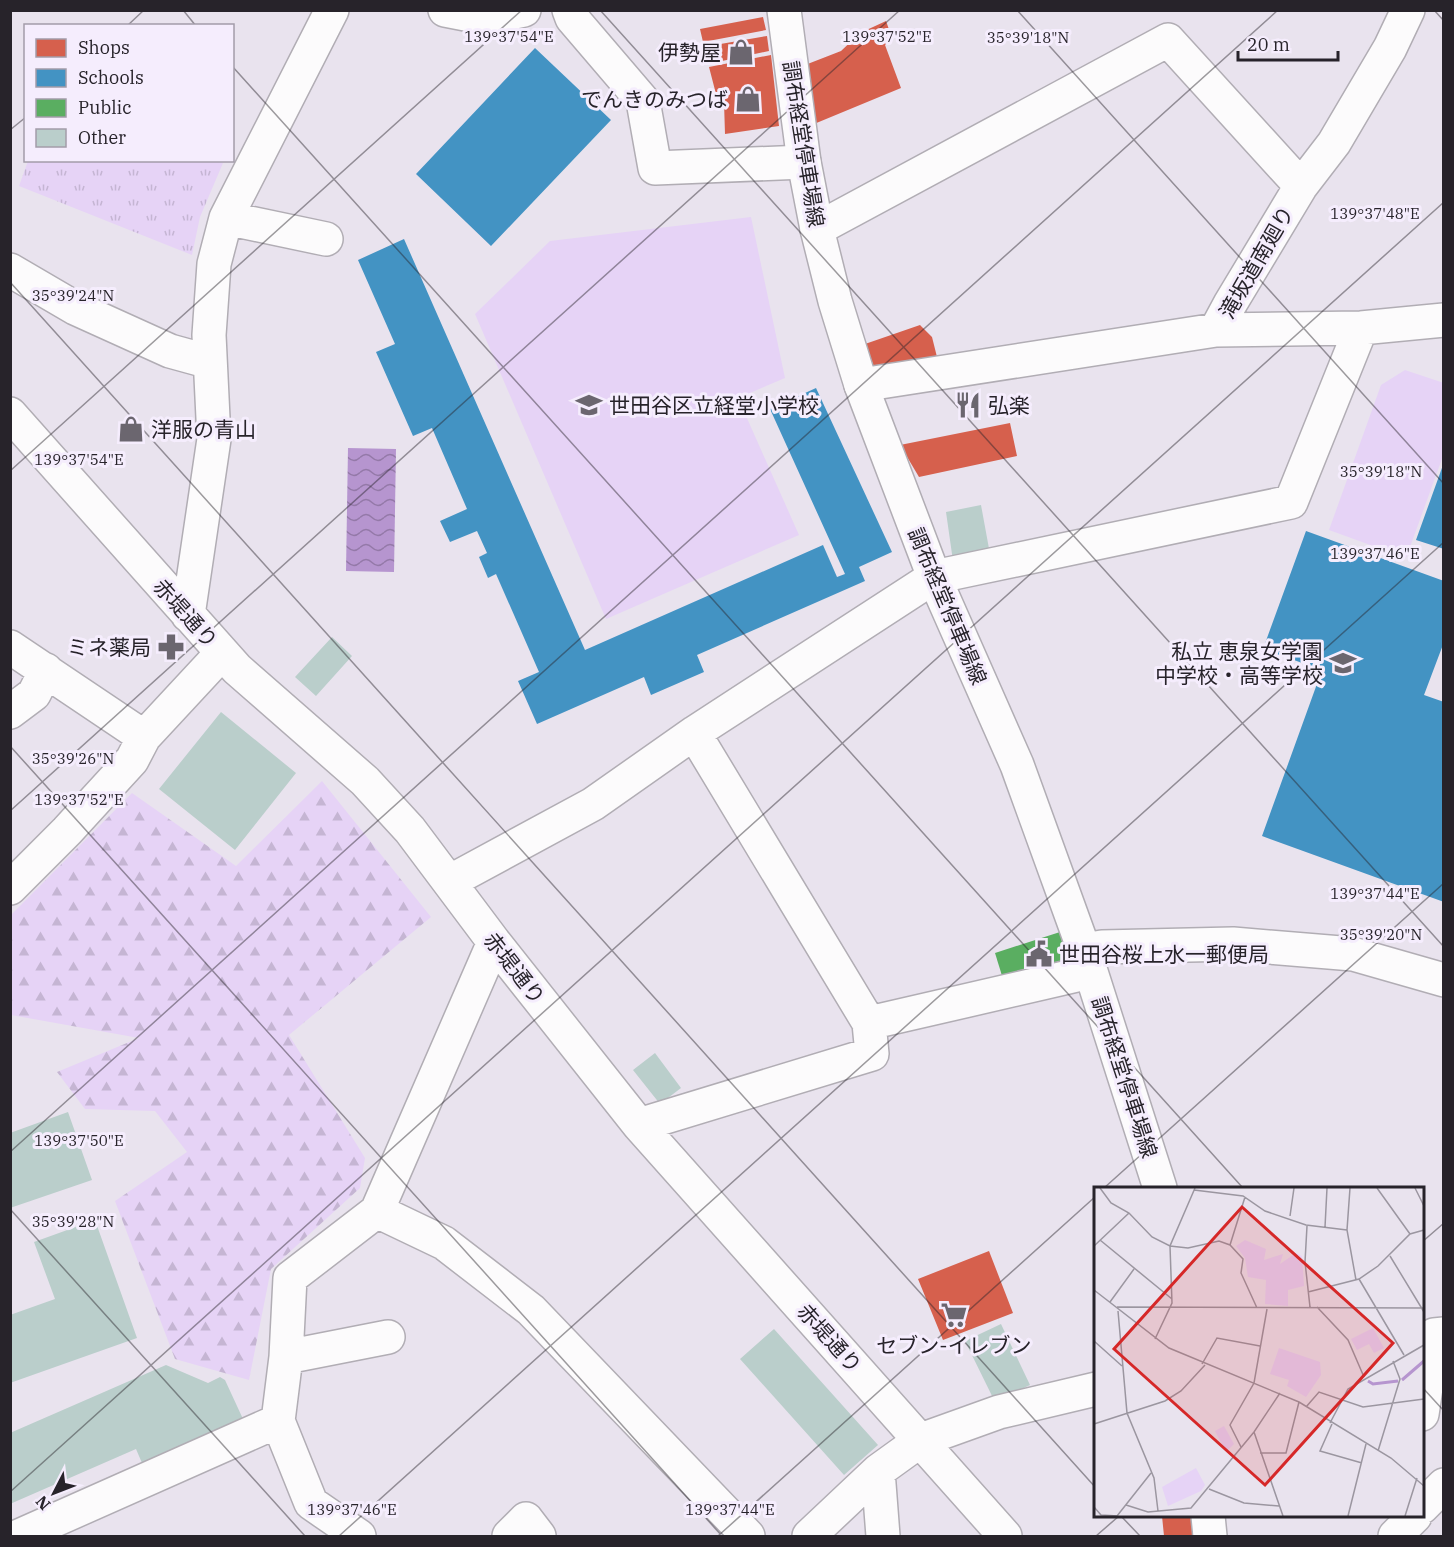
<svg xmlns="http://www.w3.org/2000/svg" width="1454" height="1547" font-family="'IBM Plex Serif','Noto Sans JP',serif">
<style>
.grass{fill:#e6d3f6}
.forest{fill:url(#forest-firs)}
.park{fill:url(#park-tufts)}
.water{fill:url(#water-waves)}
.shops{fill:#d6604d}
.schools{fill:#4393c3}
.public{fill:#5aae61}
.building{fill:#bacecb}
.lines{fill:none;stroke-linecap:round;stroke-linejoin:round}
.minor-casing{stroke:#b1adb4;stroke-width:36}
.major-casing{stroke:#b1adb4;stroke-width:36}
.minor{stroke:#fcfbfc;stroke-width:33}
.major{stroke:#fcfbfc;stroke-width:33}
.ticks{fill:none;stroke:#27232a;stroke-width:1.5;stroke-opacity:0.45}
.labels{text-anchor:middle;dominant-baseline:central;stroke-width:6;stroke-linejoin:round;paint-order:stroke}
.poi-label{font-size:21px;fill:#27232a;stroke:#f5edfd;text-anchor:end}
.street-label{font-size:21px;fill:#27232a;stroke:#f5edfd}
.inset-river{fill:none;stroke:#b695cf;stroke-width:3}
.inset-road{fill:none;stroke:#9b96a0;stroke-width:1.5}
.view{fill:#d62828;fill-opacity:0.15;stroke:#d62828;stroke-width:3}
.inset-edge{fill:none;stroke:#27232a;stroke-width:3}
.ticks-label{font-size:15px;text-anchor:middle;fill:#27232a;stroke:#f5edfd;stroke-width:6;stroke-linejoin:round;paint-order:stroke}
</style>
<defs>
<pattern id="forest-firs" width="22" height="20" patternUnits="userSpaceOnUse" patternTransform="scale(1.5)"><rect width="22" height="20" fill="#e6d3f6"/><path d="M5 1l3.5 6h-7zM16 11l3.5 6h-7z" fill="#c5b5d3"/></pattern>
<pattern id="park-tufts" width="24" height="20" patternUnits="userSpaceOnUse" patternTransform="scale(1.5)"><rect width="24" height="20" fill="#e6d3f6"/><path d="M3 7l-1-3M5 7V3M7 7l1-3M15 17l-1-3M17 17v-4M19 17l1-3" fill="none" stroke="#c5b5d3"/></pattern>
<pattern id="water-waves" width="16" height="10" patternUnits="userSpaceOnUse" patternTransform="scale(1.5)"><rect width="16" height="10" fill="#b695cf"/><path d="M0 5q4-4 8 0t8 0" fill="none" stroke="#9479a8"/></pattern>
</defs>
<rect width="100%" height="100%" fill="#e9e3ee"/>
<path class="grass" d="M751 217 785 378 738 398 799 535 606 619 475 314 550 241Z
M1405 370 1444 383 1443 456 1406 558 1329 530 1381 385Z"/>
<path class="forest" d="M322 781 431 917 289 1035 365 1158 360 1188 271 1269 249 1380 175 1359 115 1201 187 1152 155 1111 85 1109 57 1072 139 1038 11 1015V915L132 793 236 866Z"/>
<path class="park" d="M216 161 223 163 200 217 192 255 19 186 28 161Z"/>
<path class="water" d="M348 448 396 449 394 572 346 571Z"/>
<path class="shops" d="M763 17 766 30 703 42 700 29Z
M886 21 892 38 885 45 901 88 814 124 805 65 841 51 860 33Z
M767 36 769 51 708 64 703 47Z
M771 55 779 126 725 134 724 102 716 94 709 67Z
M920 325 932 337 938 361 874 367 865 344Z
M1010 423 1017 456 919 477 900 445Z
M989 1251 1013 1313 943 1340 918 1279Z
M1162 1516H1201L1203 1536H1164Z"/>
<path class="schools" d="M535 48 611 120 491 246 416 174Z
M404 239 585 650 823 545 837 577 845 574 770 409 816 388 892 552 859 567 865 581 697 655 704 672 651 695 644 677 537 724 518 681 539 672 496 574 488 578 479 557 487 553 477 531 450 542 440 521 467 509 432 428 413 436 376 352 395 344 358 260Z
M1443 465H1444V549L1416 540Z
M1306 531 1444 581V642L1424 695 1444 702V902L1262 836 1322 670 1263 649Z"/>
<path class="public" d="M1060 932 1067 965 1003 979 995 953Z"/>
<path class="building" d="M981 505 990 554 953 561 946 512Z
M332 637 352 656 316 696 295 677Z
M221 712 296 773 235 850 159 789Z
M655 1053 681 1088 660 1104 633 1070Z
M68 1112 92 1180 10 1208V1133Z
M95 1220 137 1338 10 1383V1315L55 1299 34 1242Z
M1001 1324 1030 1385 995 1402 965 1341Z
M774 1329 878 1445 844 1475 740 1359Z
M166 1365 208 1383 220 1377 225 1380 243 1419 142 1463 136 1449 10 1504V1433Z"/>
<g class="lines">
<g class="minor-casing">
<path id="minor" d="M445 10 486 18 524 10
M569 10 572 18 643 101 655 168 804 162
M226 218 326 239
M817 229 1168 40 1301 186
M10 270 75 308 170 351 210 362
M1216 330 1230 304 1301 186 1334 143 1390 48 1408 10
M861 385 1216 330 1361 328 1444 320
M10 414 237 669 365 781 410 830 494 942 639 1125 1005 1536
M188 615 214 439 209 335 214 264 226 218 332 10
M10 647 144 737
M10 712 34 694 46 670
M449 882 593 804 694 733 934 577 1291 502 1361 328
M10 888 67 831 132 760 144 737 222 653
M1084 950 1102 947 1233 944 1353 954 1444 980
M869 1023 1090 972
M639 1125 872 1054 869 1023 694 733
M377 1211 444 1243 531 1310 748 1536
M286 1357 388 1337
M1422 1414 1434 1335 1444 1334
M878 1471 883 1536
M1422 1507 1444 1485
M19 1536 278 1421
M359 1536 311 1503 278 1421 286 1357 290 1278 377 1211 494 942
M509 1536 526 1519 539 1536
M809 1536 878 1471 921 1440 999 1412 1096 1389
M1395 1536 1415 1516"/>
</g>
<g class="major-casing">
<path id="major" d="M784 10 804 162 817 229 835 301 861 385 934 577 1017 765 1084 950 1160 1188
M1208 1516 1210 1536"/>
</g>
<use href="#minor" class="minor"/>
<use href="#major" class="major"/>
</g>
<path class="ticks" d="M183 10 196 26M600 10 1444 947M1017 10 1444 484M1434 10 1444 21M127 26 144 10M232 66 1243 1188M10 130 26 117M10 282 1096 1488M10 471 522 10M10 746 722 1536M10 811 900 10M10 1152 1278 10M1104 1188 1444 883M10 1209 305 1536M1422 1242 1444 1223M1422 1387 1444 1411M10 1492 1444 202M1121 1516 1140 1536M339 1536 1444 542M718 1536 1096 1196M1096 1536 1119 1516"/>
<defs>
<g id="shop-bare" transform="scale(2.07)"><path d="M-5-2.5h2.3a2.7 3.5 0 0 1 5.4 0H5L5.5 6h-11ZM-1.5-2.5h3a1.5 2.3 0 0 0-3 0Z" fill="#6b666f" stroke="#f5edfd" stroke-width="2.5" paint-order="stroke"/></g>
<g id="school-bare" transform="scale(2.07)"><path d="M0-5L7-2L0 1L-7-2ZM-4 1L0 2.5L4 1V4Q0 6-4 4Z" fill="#6b666f" stroke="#f5edfd" stroke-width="2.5" paint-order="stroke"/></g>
<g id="restaurant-bare" transform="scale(2.07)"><path d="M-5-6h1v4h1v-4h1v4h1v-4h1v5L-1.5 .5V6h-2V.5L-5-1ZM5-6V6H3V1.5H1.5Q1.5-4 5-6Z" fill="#6b666f" stroke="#f5edfd" stroke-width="2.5" paint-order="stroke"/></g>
<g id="pharmacy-bare" transform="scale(2.07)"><path d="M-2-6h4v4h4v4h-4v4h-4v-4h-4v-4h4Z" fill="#6b666f" stroke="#f5edfd" stroke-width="2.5" paint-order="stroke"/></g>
<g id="civic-bare" transform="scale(2.07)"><path d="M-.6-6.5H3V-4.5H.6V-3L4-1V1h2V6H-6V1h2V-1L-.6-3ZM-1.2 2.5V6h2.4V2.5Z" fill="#6b666f" stroke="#f5edfd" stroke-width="2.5" paint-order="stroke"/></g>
<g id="supermarket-bare" transform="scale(2.07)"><path d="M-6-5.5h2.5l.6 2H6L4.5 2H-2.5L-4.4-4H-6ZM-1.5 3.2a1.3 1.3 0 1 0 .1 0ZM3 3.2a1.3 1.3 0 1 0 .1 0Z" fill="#6b666f" stroke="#f5edfd" stroke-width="2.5" paint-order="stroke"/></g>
</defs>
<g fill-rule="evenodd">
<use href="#shop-bare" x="741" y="52"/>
<use href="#shop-bare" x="748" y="99"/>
<use href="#school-bare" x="589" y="405"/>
<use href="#restaurant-bare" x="968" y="405"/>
<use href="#shop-bare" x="131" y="429"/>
<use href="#pharmacy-bare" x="171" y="647"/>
<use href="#school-bare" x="1343" y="663"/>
<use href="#civic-bare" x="1039" y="954"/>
<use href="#supermarket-bare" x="954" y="1315"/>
</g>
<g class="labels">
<g class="poi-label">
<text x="721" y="52">伊勢屋</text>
<text x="728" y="99">でんきのみつば</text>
<text x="609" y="405" text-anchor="start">世田谷区立経堂小学校</text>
<text x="988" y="405" text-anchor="start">弘楽</text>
<text x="151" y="429" text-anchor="start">洋服の青山</text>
<text x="151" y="647">ミネ薬局</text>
<text x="1323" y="651">私立 恵泉女学園<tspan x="1323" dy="24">中学校・高等学校</tspan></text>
<text x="1059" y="954" text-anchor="start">世田谷桜上水一郵便局</text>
<text x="954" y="1345" text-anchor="middle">セブン-イレブン</text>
</g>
<g class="street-label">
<text transform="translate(804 144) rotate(81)">調布経堂停車場線</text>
<text transform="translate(1256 262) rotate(-60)">滝坂道南廻り</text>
<text transform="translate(948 606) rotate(67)">調布経堂停車場線</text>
<text transform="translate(186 613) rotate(48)">赤堤通り</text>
<text transform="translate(515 968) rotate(52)">赤堤通り</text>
<text transform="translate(1125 1077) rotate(72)">調布経堂停車場線</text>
<text transform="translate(830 1338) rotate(48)">赤堤通り</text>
</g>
</g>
<g transform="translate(1094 1187)">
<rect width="330" height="330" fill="#e9e3ee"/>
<path d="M185 161 226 175 227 188 212 210 193 199 195 193 176 187ZM130 239 140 257 132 265 121 244ZM102 281 111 298 107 304 74 319 68 300Z" fill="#e6d3f6"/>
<path d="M151 53 172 62 170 73 189 67 186 77 202 66 208 69 210 99 194 103V119L171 117 172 93 154 90 151 71 142 59Z" fill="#e6d3f6"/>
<path d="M279 141 290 161 280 166 275 157 263 163 257 152Z" fill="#e6d3f6"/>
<path class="inset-river" d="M308 193 330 174M274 194 279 197 304 194"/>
<path class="inset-road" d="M6 1 17 16 35 26 58 50 76 59 94 61 125 54 136 58 149 72 147 86 163 121M256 1 253 43 262 93M283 1 316 47M321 1 330 19M100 3 149 9 171 24 212 38 253 43M196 29 200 1M213 39 211 75 216 120M231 40 233 1M6 53 78 112M136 58 151 10M0 59 35 26M296 69 330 125M265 92 310 168M0 103 75 161 205 215 297 271 330 299M214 105 265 92 284 79 316 47 330 43M16 115 40 82M23 120 330 121M223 120 254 153 270 190M24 124 33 226 60 291 64 324M61 152 78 116 76 59 101 1M0 154 28 179M108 177 123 151 166 159M212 220 225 205 269 220 330 212M236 236 254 202 330 158M0 237 71 214 87 204 111 178M238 237 226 264 268 276M160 245 189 329M147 260 136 238 160 196 173 122M284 264 306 192 299 174M166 266H192L205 215M115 302 150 316 185 319M32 318 54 325 97 321 160 245 186 206M0 320 7 328 24 329M23 329 57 286M254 329 272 257M311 329 323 291"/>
<path class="view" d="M148 20 299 156 171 298 20 162Z"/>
<rect width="330" height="330" class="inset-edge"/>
</g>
<g class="ticks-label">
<text x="509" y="42">139°37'54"E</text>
<text x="887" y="42">139°37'52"E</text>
<text x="1028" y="43">35°39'18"N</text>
<text x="1375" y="219">139°37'48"E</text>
<text x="73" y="301">35°39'24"N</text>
<text x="79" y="465">139°37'54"E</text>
<text x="1381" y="477">35°39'18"N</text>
<text x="1375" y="559">139°37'46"E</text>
<text x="73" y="764">35°39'26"N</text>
<text x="79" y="805">139°37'52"E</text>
<text x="1375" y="899">139°37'44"E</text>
<text x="1381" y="940">35°39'20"N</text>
<text x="79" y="1146">139°37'50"E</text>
<text x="73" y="1227">35°39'28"N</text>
<text x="352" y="1515">139°37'46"E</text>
<text x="730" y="1515">139°37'44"E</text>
</g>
<rect width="1454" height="1547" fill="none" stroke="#27232a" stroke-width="24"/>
<rect x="24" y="24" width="210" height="138" fill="#f5edfd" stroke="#a39ca9" stroke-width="1.5"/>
<rect x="36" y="39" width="30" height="18" fill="#d6604d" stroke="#a39ca9" stroke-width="1.5"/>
<text x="78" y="54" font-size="18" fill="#27232a">Shops</text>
<rect x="36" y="69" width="30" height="18" fill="#4393c3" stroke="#a39ca9" stroke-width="1.5"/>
<text x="78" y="84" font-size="18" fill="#27232a">Schools</text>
<rect x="36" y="99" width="30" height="18" fill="#5aae61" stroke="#a39ca9" stroke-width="1.5"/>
<text x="78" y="114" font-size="18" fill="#27232a">Public</text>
<rect x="36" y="129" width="30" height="18" fill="#bacecb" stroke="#a39ca9" stroke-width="1.5"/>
<text x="78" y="144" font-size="18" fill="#27232a">Other</text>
<g transform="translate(54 1493) rotate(228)" stroke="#f5edfd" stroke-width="4.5" paint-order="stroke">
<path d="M0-4.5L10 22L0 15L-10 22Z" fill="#27232a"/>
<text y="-9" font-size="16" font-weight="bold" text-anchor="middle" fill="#27232a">N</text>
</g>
<path d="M1238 51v9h100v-9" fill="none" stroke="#27232a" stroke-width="3"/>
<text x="1247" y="51" font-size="18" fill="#27232a" stroke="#f5edfd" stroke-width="4.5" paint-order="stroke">20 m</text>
</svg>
